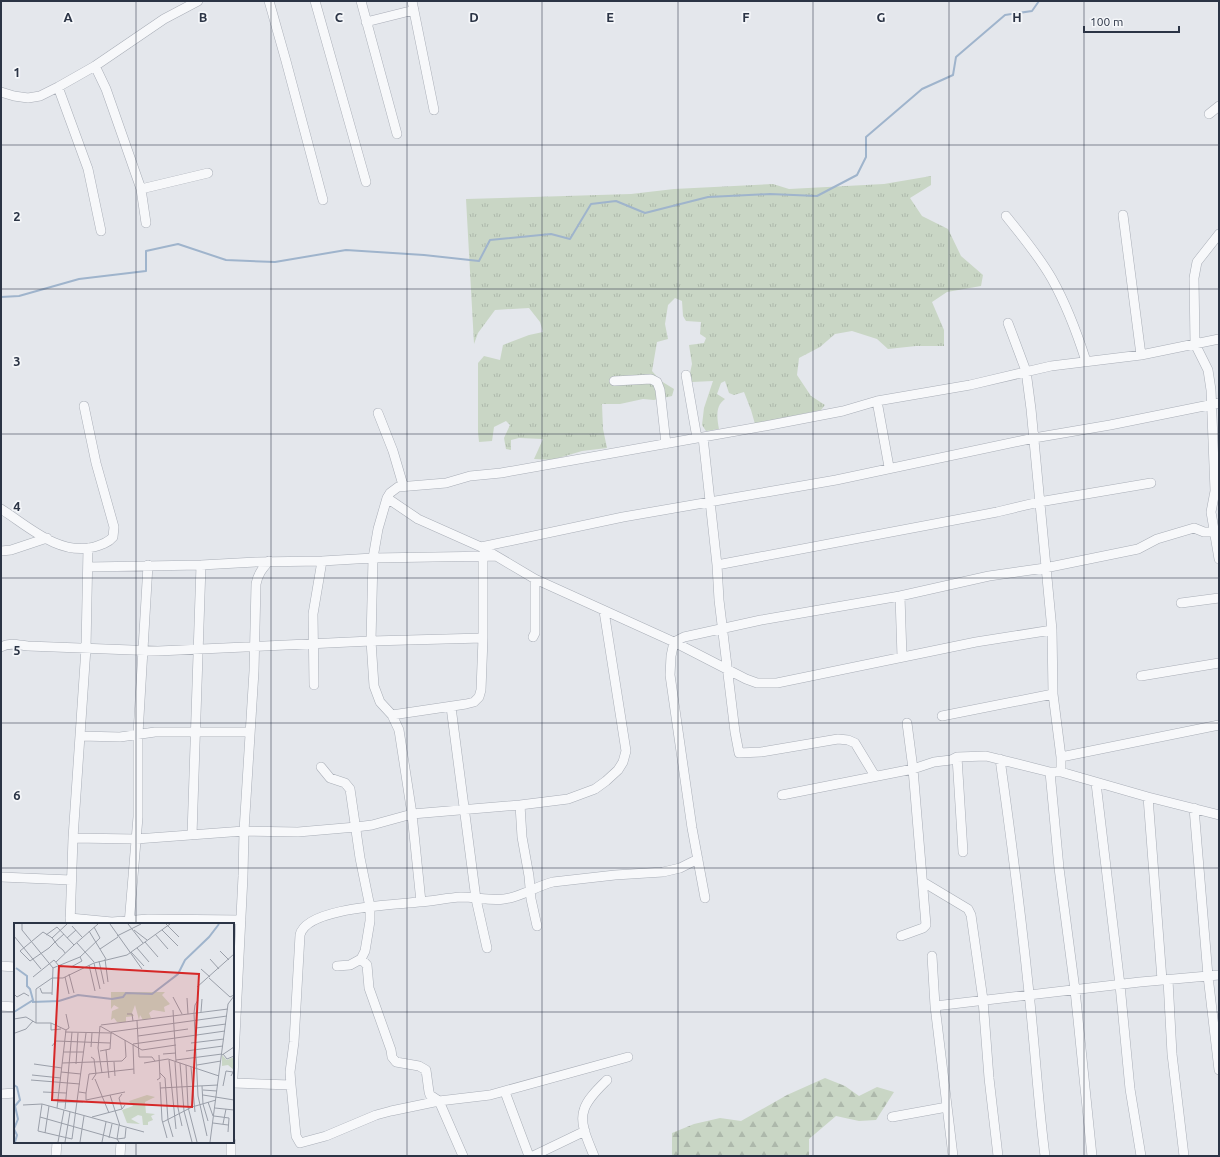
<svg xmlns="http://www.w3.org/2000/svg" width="1220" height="1157" font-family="Ubuntu,sans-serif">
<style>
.grass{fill:url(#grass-tufts)}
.forest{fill:url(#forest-firs)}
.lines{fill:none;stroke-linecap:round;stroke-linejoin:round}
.stream{stroke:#9fb4cc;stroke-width:2}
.minor-casing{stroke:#a9aeb7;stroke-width:10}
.minor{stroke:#f7f8fa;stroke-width:9}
.grid{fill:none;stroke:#2b3445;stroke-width:1;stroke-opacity:0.55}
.inset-river{fill:none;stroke:#9fb4cc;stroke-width:2}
.inset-road{fill:none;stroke:#9a9fa9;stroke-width:1}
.view{fill:#d62828;fill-opacity:0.15;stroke:#d62828;stroke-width:2}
.inset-edge{fill:none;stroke:#2b3445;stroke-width:2}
.grid-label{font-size:13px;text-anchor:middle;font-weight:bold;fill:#2b3445;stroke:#f4f6f9;stroke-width:3.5;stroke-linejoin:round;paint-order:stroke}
</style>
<defs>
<pattern id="grass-tufts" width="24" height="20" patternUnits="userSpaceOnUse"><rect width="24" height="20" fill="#c9d6c5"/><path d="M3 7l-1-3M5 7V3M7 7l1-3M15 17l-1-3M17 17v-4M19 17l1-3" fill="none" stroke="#adb8ab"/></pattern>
<pattern id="forest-firs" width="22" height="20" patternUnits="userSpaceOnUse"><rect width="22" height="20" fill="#c9d6c5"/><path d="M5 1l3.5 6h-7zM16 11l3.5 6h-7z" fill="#adb8ab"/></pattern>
</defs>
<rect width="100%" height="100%" fill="#e4e7ec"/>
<path class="grass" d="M931 176V185L910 198 922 216 948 229 961 256 983 275 981 286 947 292 932 302 944 330V346H916L888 349 877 339 852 331 835 334 820 347 799 358 797 375 811 396 825 405 821 410 755 424 751 410 744 392 734 395 729 393 725 381 721 383 717 394 725 399C715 406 717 418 719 429L706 431 702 425 704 408 713 381 692 382 690 373 692 364 689 345 704 343 706 338 700 334 701 322 686 321 683 316 682 301 675 298 668 305 665 324 668 339 657 342 652 371 661 381 674 389 672 396 654 400 643 399 620 404H602L603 429 607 448 582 451 552 460 534 459 543 439 519 438 511 440V450L506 449 504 438 510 425 506 421 494 427 492 441 479 442 478 432V363L484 356 500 360 503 345 529 335 543 332 540 322 529 308 495 310 478 333 474 344 466 199 631 194 674 189 773 184 789 189 884 184Z"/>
<path class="forest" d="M825 1078 845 1086 859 1096 877 1087 894 1092 876 1120 859 1121 836 1116 809 1139V1156H672V1133L694 1124 720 1118 741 1121 787 1095Z"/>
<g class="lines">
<path class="stream" d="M1 297 19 296 79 279 146 271V251L178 244 226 260 275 262 346 250 424 255 479 261 490 240 551 234 570 239 591 204 616 201 645 213 708 197 770 194 817 196 857 175 866 157V137L922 89 953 75 956 57 1005 15 1032 11 1039 1"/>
<g class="minor-casing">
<path id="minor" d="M269 1 286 61 323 200
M315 1 366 182
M361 1 397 134
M412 1 434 110
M366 22 414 10
M95 66 106 89 141 189 146 223
M58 87 88 169 101 231
M1 92 14 96 28 98 40 96 58 87 95 66 164 19 198 1
M1209 114 1219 106
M141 189 208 173
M1123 215 1141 355
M1006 216C1022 236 1039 256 1052 279 1066 304 1077 333 1086 361
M1219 234 1197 262 1194 278 1195 344 1208 370 1211 390 1215 491 1211 512 1219 559
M1008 323 1026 371 1031 409 1052 630 1053 694 1061 757V772
M686 375 697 438
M614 381 651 379 657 382 660 390 666 444
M877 401 889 467
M378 413 393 451 403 485
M703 437 717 565 719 600 735 732 739 753 761 752 838 739 848 740 855 743 875 776
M387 498 378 529 373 558 371 641 374 686 380 702 392 715 399 730 412 814 421 902
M1 509C28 526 59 556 94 547 101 545 108 543 113 537L114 527 96 463 84 406
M481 547 623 517 836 480 1034 438 1110 425 1219 403
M1 551 11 550 47 538
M717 565 997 512 1039 502 1151 483
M88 567 201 565 256 562 322 561 373 558 495 556
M900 596 902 657
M1181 603 1219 598
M1052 630 976 642 777 683H757L746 679 674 642 535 579 481 547 418 519 387 498 390 493 398 487 446 483 470 476 501 473 765 426 843 411 877 401 970 385 1051 366 1141 355 1219 339
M533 637 535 633V579
M1 647C9 642 19 645 28 646L158 651 371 641 483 638
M1141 676 1219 663
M314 685 313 614 322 561
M451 707 476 899 487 948
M392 715 466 704 474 702 479 697 481 690 483 638V556
M942 716 1053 694
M81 736 120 737 155 732H250
M957 757 963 852
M1061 757 1219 725
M1000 759C1011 837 1021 915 1029 993 1035 1047 1038 1102 1045 1156
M321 767 330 778 345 783 350 789 360 858 370 907V921L365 951 361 959 350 965 337 966
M1050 772 1059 868 1075 990 1092 1156
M1096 783 1120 985 1130 1089 1141 1156
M782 795 913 769 934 762 951 760 957 757 986 756 1050 772H1061L1148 797 1219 815
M1148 797 1162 980
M520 805 522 837 529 876 531 899 537 926
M1194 808 1208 976 1219 1070
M192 835 201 565
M73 838 136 839 244 831 298 832 356 827 372 825 412 814 520 805 568 799 595 789 606 781 618 770 623 762 626 751 604 611
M1 877 71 880
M923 882 968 909 971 915 983 1000 989 1078 998 1156
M705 898 692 828 670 675 671 656 674 642 684 637 761 620 900 596 989 576 1045 568 1138 549 1157 539 1194 528 1204 532H1219
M70 918 112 922 148 919 241 920
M70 924 73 838 86 648 88 548
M129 924 138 817V734L148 565
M901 936 923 928 926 925 913 769 907 723
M932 956 935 1006 953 1156
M361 959 367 965 369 988 391 1050 392 1057 396 1062 419 1066 426 1070 429 1092 430 1095 439 1101 463 1156
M1 966 15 967
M1168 980 1172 1054 1184 1156
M1 1006 15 1007
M935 1006 1140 982 1219 975
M233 1077 243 876 244 831 254 671 256 584C258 574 262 569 269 561
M233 1083 291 1085 290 1072 294 1042 300 935C306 907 395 905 419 902 433 901 447 898 461 897 476 897 490 901 504 899 522 897 536 886 553 882L615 875 663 872 680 868 698 859
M291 1085 296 1136 300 1143 326 1136 376 1115 391 1111 439 1101 490 1095 628 1057
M505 1092 529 1156
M1 1094 15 1093
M892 1117 947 1107
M231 1142V1156
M56 1156 57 1142
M120 1156 121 1142
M533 1156 585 1131
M594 1156C589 1143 579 1124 584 1110 587 1099 599 1088 607 1080"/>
</g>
<use href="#minor" class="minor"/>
</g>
<path class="grid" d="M136 1V924M271 1V1156M407 1V1156M542 1V1156M678 1V1156M813 1V1156M949 1V1156M1084 1V1156M1 145H1219M1 289H1219M1 434H1219M1 578H1219M1 723H1219M1 868H1219M1 1012H15M233 1012H1219M136 1142V1156"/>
<g transform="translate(14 923)">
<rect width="220" height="220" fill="#e4e7ec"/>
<path d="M97 69H151L148 72 156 81 150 84 151 89 139 87 135 90 137 95 129 97 126 92 125 97 121 82 118 90 120 93 112 94V99H103L100 95 97 97 98 88 105 85 100 82 97 86Z" fill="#c9d6c5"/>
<path d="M208 132 213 137 220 134V147L214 142 208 143ZM133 172 141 174 131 179 132 190 141 191 137 193 139 197 134 199V202H129L128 193 124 192 117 196 126 201 113 200 108 187 119 183 115 178Z" fill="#c9d6c5"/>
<path class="inset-river" d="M18 79 45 78 64 72 98 76 109 74 112 70 138 71 164 51 171 37 195 14 205 1M0 89 19 77 16 66 13 63V53L2 45M0 162 3 164 6 177 1 183 4 196 0 206 3 212 1 219"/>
<path class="inset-road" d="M8 1V7L39 45 38 72M96 1 128 46M114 1 129 20M152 1 165 14M58 3 68 14M120 7 133 17M148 7 164 23M75 8 92 36M50 11 41 19 35 25 16 38 6 28 29 9 37 14 39 16 41 19 42 20 44 23 49 27 51 30M141 11 154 26M32 12 43 4 60 22 84 1M0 13 27 46M103 13 127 1M38 15 53 1M53 15 62 7M131 19 144 34M63 20 80 39M123 25 135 39M86 26 104 14M206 28 215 37M117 29 130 43M91 36 94 59M196 36 205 46M85 38 90 61M42 39 60 22M80 40 86 66M75 42 81 68M57 44 68 38 66 34M39 45 66 34 86 15 80 4M187 46 196 54M55 51 60 70M19 54 40 37 45 43M51 54 55 71M195 55 216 74 220 72M183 64 220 31M26 65 28 70H38M0 71 3 74 10 70 15 73M159 74 168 91M173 75 174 91M184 77 181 82 180 90 184 173 193 213M159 87 162 139M187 89 188 76M113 91H118L119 98M0 96 12 94 22 100H37L52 107 55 105 52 91M123 98 125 134H138L141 138M22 100V66L38 55H49L80 40 113 32 156 1M37 100V107L47 106M87 102 214 86M86 103 128 127 162 122M86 103 84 125 88 150M182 105 212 101M51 109 98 110M97 109 213 93M1 110 12 106 19 98M124 113 174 106M177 120 210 116M38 123 42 118 96 120M77 124 78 110M92 127 95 155M86 128 96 126 97 110M172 128 209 123M50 129H69M149 131 162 130M209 131 213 136 220 133M208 132 220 124M77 134 80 136 82 151 78 157M155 137 162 206M162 137 208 131M100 139 101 153M161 139 164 185 168 203M48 140 108 138 112 134 111 117M130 140 154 136 205 153M166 140 170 188 178 219M20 141 48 145M62 141 64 110M172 142 173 163M183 142 207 138M177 144 181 189M47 149 67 151M146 150 151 155 154 197 159 214M120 151 119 121 211 108M18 152 47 155M81 156 95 190M17 157 66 161M143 157 146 155 145 132M146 159 148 197 153 215M173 163 174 184 183 219M188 163 189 181 194 198M209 163 212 148 219 149 217 153M146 165 204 162M189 167 203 168M29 169 52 170M65 169 72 170 75 151 120 146M72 170V177L111 169M108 171 105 175 108 186M96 172 106 203M189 172 220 177M44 179H69M194 179 199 193M28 181 24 208 58 216 72 110M9 182 28 181 130 209M43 185 52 107M201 185 220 187M51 186 58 109M200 193 215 195 214 209M26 194 103 216 111 215 112 205M78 194 108 186 111 182M149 199 178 184 202 177M199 200 214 202M209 201 212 186M105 203 103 216 105 219M31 210 35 183M95 215 98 201M44 219 50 187M51 219 56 189M66 219 70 193M88 219 92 199M196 219 214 81 220 73"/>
<path class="view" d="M45 43 185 51 178 184 38 177Z"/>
<rect width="220" height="220" class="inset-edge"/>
</g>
<g class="grid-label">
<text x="68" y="22">A</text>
<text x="203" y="22">B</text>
<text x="339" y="22">C</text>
<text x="474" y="22">D</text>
<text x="610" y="22">E</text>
<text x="746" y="22">F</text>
<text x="881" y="22">G</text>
<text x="1017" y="22">H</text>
<text x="17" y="77">1</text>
<text x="17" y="221">2</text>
<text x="17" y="366">3</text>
<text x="17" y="511">4</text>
<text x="17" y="655">5</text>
<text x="17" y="800">6</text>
</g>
<rect width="1220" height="1157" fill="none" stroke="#2b3445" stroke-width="4"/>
<path d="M1084 26v6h95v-6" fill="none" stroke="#2b3445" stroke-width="2"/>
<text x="1090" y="26" font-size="12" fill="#2b3445" stroke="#f4f6f9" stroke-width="3" paint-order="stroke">100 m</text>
</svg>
